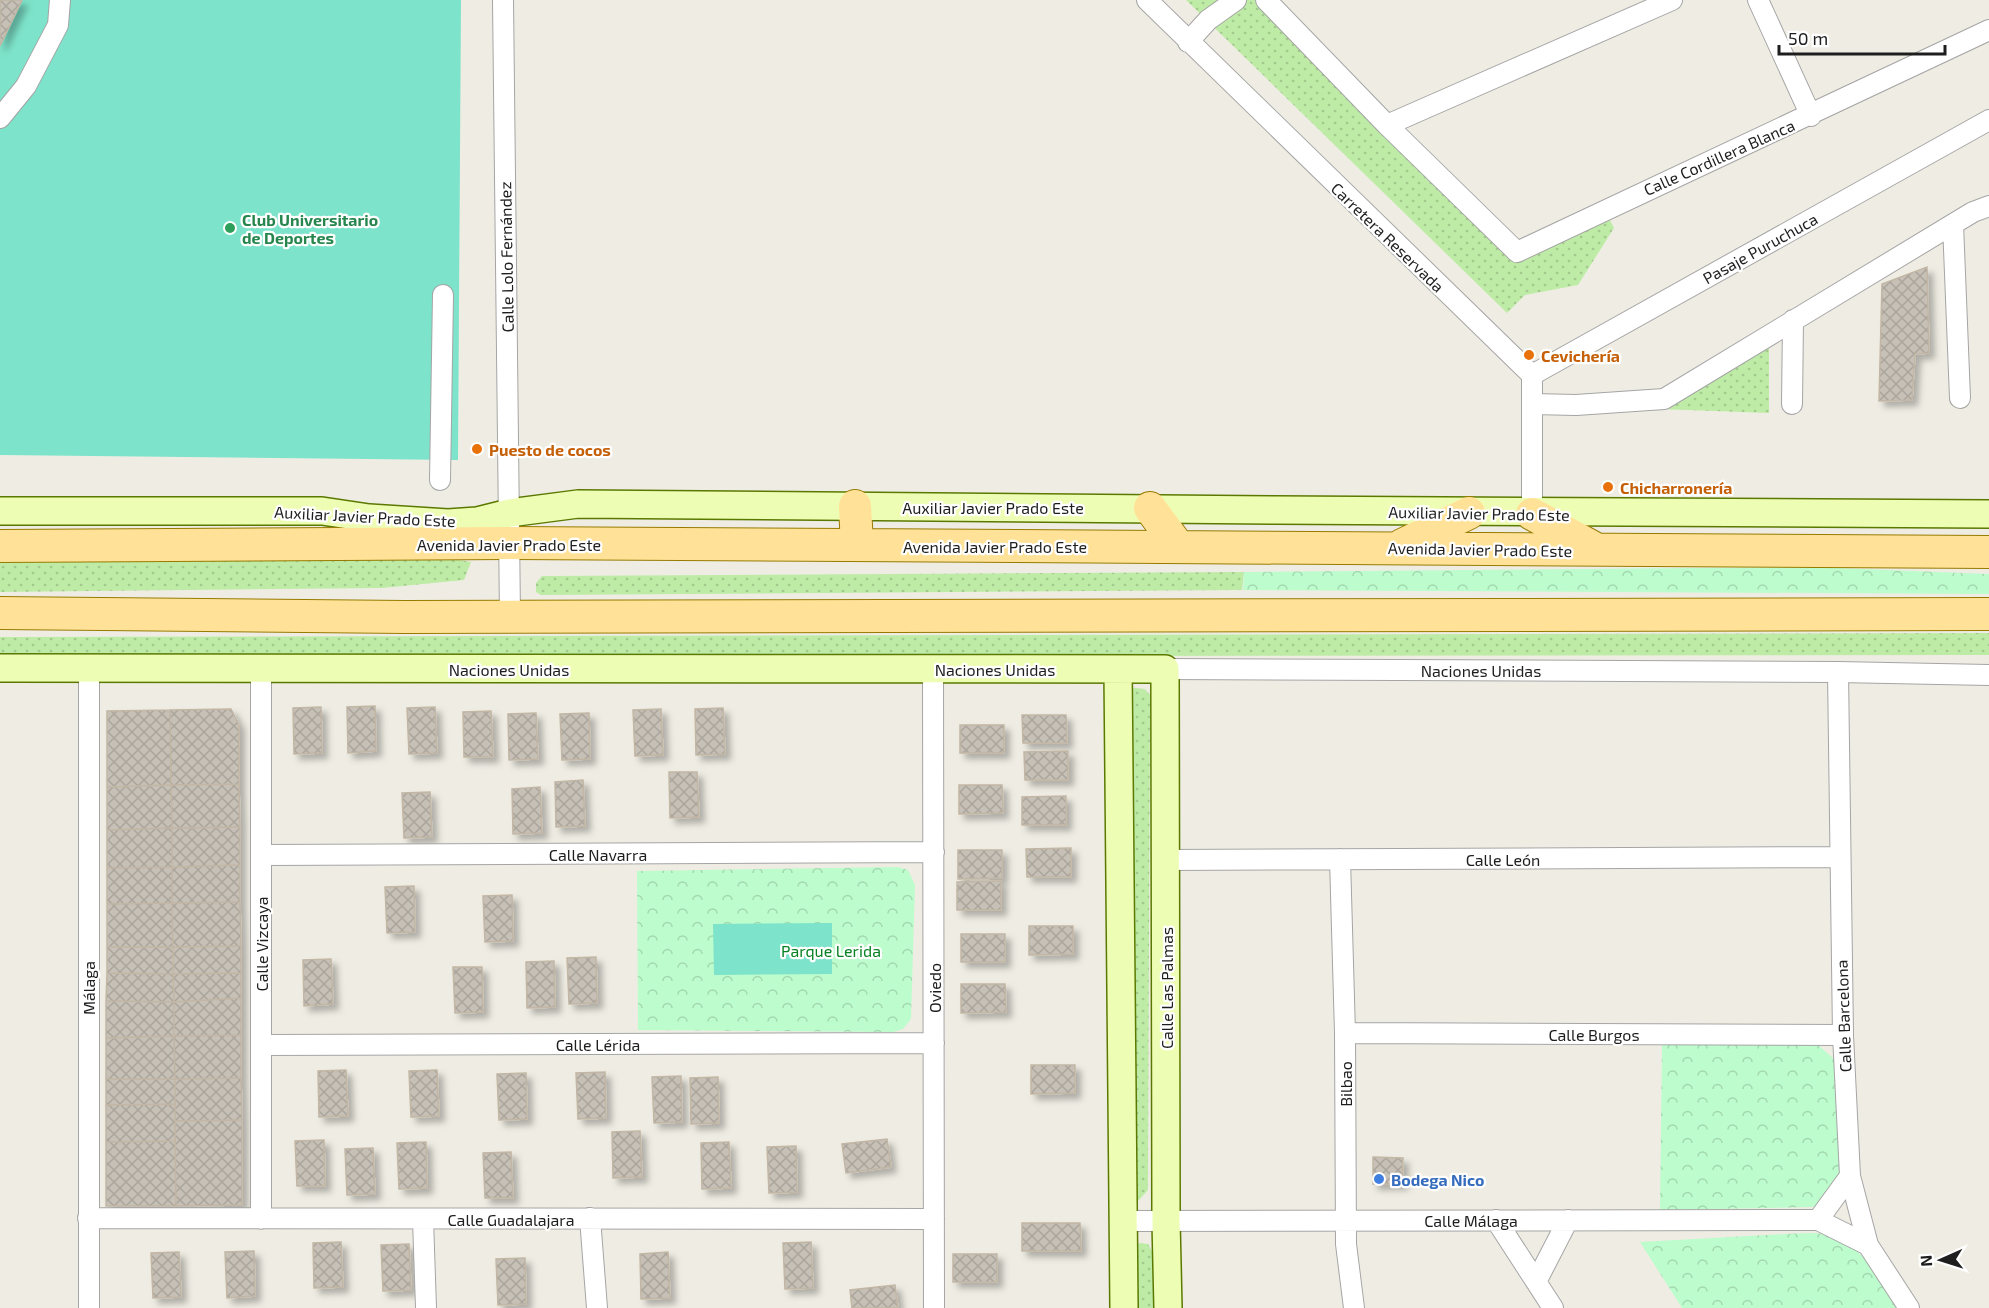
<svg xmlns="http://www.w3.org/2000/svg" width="1989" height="1308" font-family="'Exo 2',sans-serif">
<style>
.grass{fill:url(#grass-dots)}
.park{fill:url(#park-crowns)}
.pitch{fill:#7de3ca}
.building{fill:url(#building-cross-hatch);stroke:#c2b6a5;stroke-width:1.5;filter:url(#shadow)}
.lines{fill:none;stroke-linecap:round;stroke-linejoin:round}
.street-casing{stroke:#a5a5a5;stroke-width:22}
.secondary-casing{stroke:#5b7900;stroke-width:30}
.primary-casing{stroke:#977b00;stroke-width:34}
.street{stroke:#fff;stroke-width:20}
.secondary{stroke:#eefdb4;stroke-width:27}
.primary{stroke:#ffe298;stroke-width:32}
.leisure-dot{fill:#2e9e5b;stroke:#fff;stroke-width:2}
.food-dot{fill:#e8710a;stroke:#fff;stroke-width:2}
.shop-dot{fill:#3f7fe0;stroke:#fff;stroke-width:2}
.labels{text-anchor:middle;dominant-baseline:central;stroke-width:4.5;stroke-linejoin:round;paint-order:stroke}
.street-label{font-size:16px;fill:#1e1e1e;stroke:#fff}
.leisure-label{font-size:16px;font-weight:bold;fill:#27864d;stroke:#fff;text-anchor:start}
.food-label{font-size:16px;font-weight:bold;fill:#c56008;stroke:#fff;text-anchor:start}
.park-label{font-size:16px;fill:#068222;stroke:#fff}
.shop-label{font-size:16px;font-weight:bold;fill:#366cbe;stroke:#fff;text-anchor:start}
</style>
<defs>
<pattern id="grass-dots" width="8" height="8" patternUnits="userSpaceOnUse" patternTransform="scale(1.5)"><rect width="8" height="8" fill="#beeca6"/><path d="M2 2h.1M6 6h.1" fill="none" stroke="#a3ca8e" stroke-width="1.8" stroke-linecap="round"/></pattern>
<pattern id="park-crowns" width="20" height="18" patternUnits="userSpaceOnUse" patternTransform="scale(1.5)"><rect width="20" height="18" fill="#bdfccc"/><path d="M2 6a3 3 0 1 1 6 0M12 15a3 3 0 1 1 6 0" fill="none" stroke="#a2d8af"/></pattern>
<pattern id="building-cross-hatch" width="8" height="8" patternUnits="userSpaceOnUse" patternTransform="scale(1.5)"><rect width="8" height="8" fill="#c7c0b6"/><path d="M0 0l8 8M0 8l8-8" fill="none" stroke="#aaa59c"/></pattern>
<filter id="shadow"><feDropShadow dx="5.5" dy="5.5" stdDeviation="3" flood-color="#0004"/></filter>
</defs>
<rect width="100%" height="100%" fill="#efede3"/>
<path class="grass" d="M1186 0H1266L1518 250 1605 210 1614 228 1578 285 1525 295 1507 313Z
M1769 347V413L1659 409Z
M137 555 454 559 471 562 464 580 382 588 0 592V556Z
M1244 572 1242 590 541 595 536 592V583L542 576Z
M1989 633V655L0 657V637Z
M1128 687 1145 689 1150 695 1148 1190 1138 1201 1133 1202Z
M1140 1243 1148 1244 1152 1251 1161 1308H1135L1132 1246Z"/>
<path class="park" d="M1811 567 1989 574V594L1243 590 1244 572Z
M898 867 908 870 915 885 911 1019 903 1029 893 1032 638 1030 637 871Z
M1816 1043 1835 1060 1842 1173 1825 1199 1813 1207 1660 1210 1662 1045Z
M1785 1234C1797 1234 1811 1232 1823 1234 1858 1238 1881 1280 1898 1308H1682L1640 1242Z"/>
<path class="pitch" d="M0 0H461L458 460 0 455Z
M832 923V974L714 975 713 924Z"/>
<path class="building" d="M0 0H22L0 46Z
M1927 267 1929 353 1915 354 1912 400 1879 401 1882 284Z
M375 706 376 751 348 753 347 707Z
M321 707 322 753 294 754 293 708Z
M435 707 437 753 409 754 407 708Z
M723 708 725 754 696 755 695 709Z
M231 709 239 725V784L171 785 170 710Z
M661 709 663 755 635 756 633 710Z
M170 710 171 785 107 787V711Z
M491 711 493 757H464L463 712Z
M536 713 538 759 509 760 508 714Z
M589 713 590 759 562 760 560 714Z
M1022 715H1066L1067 743H1023Z
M960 725H1004V753H960Z
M1068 751V780H1025L1024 752Z
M669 772H697L699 817 670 818Z
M583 780 585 826 556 827 555 782Z
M239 784 240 827 172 828 171 785Z
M171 785 172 828 107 830V787Z
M959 785H1002L1003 813 959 814Z
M540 787 542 833 513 834 512 789Z
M430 792 432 837 404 838 402 793Z
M1066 796V825H1022V797Z
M240 827V865L172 867V828Z
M172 828V867L107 868V830Z
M1071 848V877H1027L1026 849Z
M958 850H1002V878L958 879Z
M240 865V902L172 903V867Z
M172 867V903L107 904V868Z
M1001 881V910H957V882Z
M414 886 415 932 387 933 385 887Z
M512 895 513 941 485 942 483 896Z
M240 902 241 946 173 947 172 903Z
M172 903 173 947H107V904Z
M1029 926H1073V954L1029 955Z
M961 934H1005V962H961Z
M241 946V973L173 974V947Z
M107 947H173V974L107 973Z
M596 957 597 1003 569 1004 567 958Z
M331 959 333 1004 304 1006 303 960Z
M554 961 555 1007 527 1008 526 962Z
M453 967H482L483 1012 455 1013Z
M107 973 173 974 174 1002 106 1001Z
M241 973V998L174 1002 173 974Z
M961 984H1005L1006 1012 961 1013Z
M241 998V1035L174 1036V1002Z
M106 1001 174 1002V1036L106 1038Z
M241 1035V1078L175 1079 174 1036Z
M174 1036 175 1079H106V1038Z
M1031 1065H1075V1093L1031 1094Z
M346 1070 348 1116 319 1117 318 1071Z
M437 1070 439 1116 411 1117 409 1071Z
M605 1072 606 1118 578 1119 576 1073Z
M526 1073 527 1119 499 1120 497 1074Z
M681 1076 682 1122 654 1123 652 1077Z
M718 1077 719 1123 691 1124 690 1078Z
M241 1078 242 1120 175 1121V1079Z
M106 1079H175V1104L106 1105Z
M175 1104V1141L106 1142V1105Z
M242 1120V1205L176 1206 175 1121Z
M640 1131 642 1177 613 1178 612 1132Z
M887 1139 891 1167 846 1173 842 1144Z
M324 1140 325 1186H297L295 1141Z
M175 1141 176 1206H106V1142Z
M426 1142 427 1188 399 1189 397 1143Z
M729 1142 731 1188 702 1189 701 1143Z
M796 1146 797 1192 769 1193 767 1147Z
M373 1148 375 1194 347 1195 345 1149Z
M511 1152 513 1198H485L483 1153Z
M1373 1157 1403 1158 1402 1184H1373Z
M1022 1223H1080L1081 1251H1022Z
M341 1242 343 1287 314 1288 313 1243Z
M811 1242 813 1288 785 1289 783 1243Z
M409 1244 411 1290 383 1291 381 1245Z
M254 1251 255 1296 227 1298 225 1252Z
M179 1252 181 1297 153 1298 151 1253Z
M668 1252 670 1298 641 1299 640 1254Z
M953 1254H997V1282H953Z
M525 1258 526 1304 498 1305 496 1259Z
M895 1285 898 1308H852L850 1290Z"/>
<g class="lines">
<g class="street-casing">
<path id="street" d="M503 0 510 617
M1147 0 1532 375V514
M1266 0 1387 125 1517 252 1989 30
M1758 0 1811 116
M1188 42 1208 20 1236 0
M0 118 26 86 58 25 60 0
M1387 125 1672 0
M1953 224 1960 398
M1532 375 1989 120
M1533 404 1576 405 1664 399 1973 212 1989 206
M1792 404 1793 320
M440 480 443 295
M933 669 934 1308
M1165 669 1838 672 1989 675
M261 855 934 852
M1340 859 1345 1033 1346 1244 1354 1308
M1166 860 1839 857
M1345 1033 1843 1035
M261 1045 934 1043
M1850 1176 1868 1245
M88 1218 934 1219
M590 1218 597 1308
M261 1219V668
M423 1219 426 1308
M1496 1220 1553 1308
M1818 1220 1850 1176 1843 1035 1838 672
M1123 1221 1818 1220 1868 1245 1909 1308
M1536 1282 1568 1220
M89 1308V668"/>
</g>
<g class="secondary-casing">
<path id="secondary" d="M0 511H322L369 518 448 523 477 521 509 513 578 504C1048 507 1519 514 1989 514
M0 668 1165 669 1166 1221 1168 1308
M1118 669 1124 1308"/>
</g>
<g class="primary-casing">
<path id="primary" d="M855 506 857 545
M1150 508 1178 546
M1532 514 1596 549
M1402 545 1469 513
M0 546 510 543 1989 552
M0 613 405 617 1989 614"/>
</g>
<use href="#street" class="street"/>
<use href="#secondary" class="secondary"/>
<use href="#primary" class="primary"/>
</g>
<circle class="leisure-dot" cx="230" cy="228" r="6"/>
<g class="food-dot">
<circle cx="1529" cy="355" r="6"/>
<circle cx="477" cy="449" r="6"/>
<circle cx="1608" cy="487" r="6"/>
</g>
<circle class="shop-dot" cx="1379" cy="1179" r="6"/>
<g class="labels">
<g class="street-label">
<text transform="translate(1719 157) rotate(-24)">Calle Cordillera Blanca</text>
<text transform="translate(1388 237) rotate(44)">Carretera Reservada</text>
<text transform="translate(1760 248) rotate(-29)">Pasaje Puruchuca</text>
<text transform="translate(506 257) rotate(-91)">Calle Lolo Fernández</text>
<text x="993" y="507">Auxiliar Javier Prado Este</text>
<text transform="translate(1479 513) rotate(1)">Auxiliar Javier Prado Este</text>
<text transform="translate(365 516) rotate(3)">Auxiliar Javier Prado Este</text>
<text x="509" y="544">Avenida Javier Prado Este</text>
<text x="995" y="546">Avenida Javier Prado Este</text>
<text transform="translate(1480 549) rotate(1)">Avenida Javier Prado Este</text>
<text x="509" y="669">Naciones Unidas</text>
<text x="995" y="669">Naciones Unidas</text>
<text x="1481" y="670">Naciones Unidas</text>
<text x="598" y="854">Calle Navarra</text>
<text x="1503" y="859">Calle León</text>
<text transform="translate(261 944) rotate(-90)">Calle Vizcaya</text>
<text transform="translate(88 988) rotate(-90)">Málaga</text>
<text transform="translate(934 988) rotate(-90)">Oviedo</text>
<text transform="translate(1166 988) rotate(-90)">Calle Las Palmas</text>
<text transform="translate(1843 1016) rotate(-92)">Calle Barcelona</text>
<text x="1594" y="1034">Calle Burgos</text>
<text x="598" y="1044">Calle Lérida</text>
<text transform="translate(1345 1084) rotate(-90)">Bilbao</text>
<text x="511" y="1219">Calle Guadalajara</text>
<text x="1471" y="1220">Calle Málaga</text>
</g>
<g class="leisure-label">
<text x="242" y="219">Club Universitario<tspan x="242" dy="18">de Deportes</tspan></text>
</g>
<g class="food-label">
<text x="1541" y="355">Cevichería</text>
<text x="489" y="449">Puesto de cocos</text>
<text x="1620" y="487">Chicharronería</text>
</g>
<g class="park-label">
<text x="831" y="950">Parque Lerida</text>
</g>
<g class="shop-label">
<text x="1391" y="1179">Bodega Nico</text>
</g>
</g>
<g transform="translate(1941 1260) rotate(267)" stroke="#ffffff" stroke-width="4.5" paint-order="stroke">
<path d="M0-4.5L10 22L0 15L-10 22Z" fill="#1e1e1e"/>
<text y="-9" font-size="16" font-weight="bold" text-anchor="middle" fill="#1e1e1e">N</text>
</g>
<path d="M1779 45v9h166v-9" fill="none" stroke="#1e1e1e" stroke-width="3"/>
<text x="1788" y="45" font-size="18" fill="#1e1e1e" stroke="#ffffff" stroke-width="4.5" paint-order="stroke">50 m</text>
</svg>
